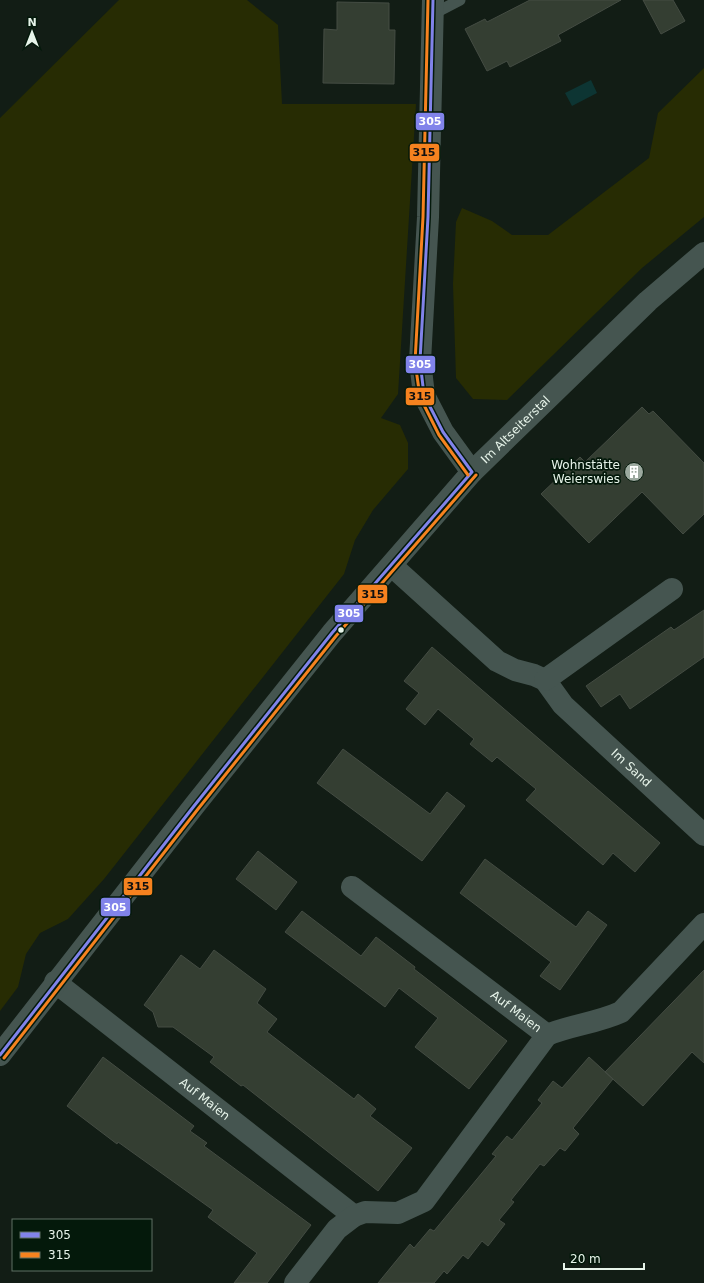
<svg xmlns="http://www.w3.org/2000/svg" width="704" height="1283" font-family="'DejaVu Sans',sans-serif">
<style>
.green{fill:#272c03}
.water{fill:#0d3533}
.building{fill:#343e32;stroke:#444c43}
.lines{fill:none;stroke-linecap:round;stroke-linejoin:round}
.lane{stroke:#455550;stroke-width:11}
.street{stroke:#455550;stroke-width:22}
.bus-1-casing{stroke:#04190b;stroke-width:6}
.bus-2-casing{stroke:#04190b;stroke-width:6}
.bus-1{stroke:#8183ea;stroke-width:3}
.bus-2{stroke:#f6821f;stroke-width:3}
.bus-dot{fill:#e7f4ea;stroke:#04190b;stroke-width:1.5}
.labels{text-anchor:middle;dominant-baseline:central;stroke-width:3.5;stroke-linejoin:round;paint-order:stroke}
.street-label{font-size:12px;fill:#e7f4ea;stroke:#04190b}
.poi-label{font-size:12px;fill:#e7f4ea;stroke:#04190b;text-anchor:end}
.line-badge{stroke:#04190b;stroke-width:1.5}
.badge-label{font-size:11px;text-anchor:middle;font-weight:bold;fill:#fff}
.pale-badge-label{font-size:11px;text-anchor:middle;font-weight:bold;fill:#111}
</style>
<rect width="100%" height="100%" fill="#121d15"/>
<path class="green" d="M119 0H247L278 25 282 104H416L398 394 381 418 400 425 408 443V469L373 510 355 540 344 574 104 879 68 919 40 933 26 954 18 987 0 1011V118Z
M704 68V217L642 268 507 400 473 399 456 378 453 284 456 222 462 208 492 221 512 235H548L649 158 658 113Z"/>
<path class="water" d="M591 80 597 93 572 106 565 93Z"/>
<path class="building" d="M530 0H621L558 35 561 41 510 67 507 61 487 71 465 29 485 19 487 22Z
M643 0H673L685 21 661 34Z
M337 2 389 3V30H395L394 84 323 83 324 29 337 30Z
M642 407 649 414 653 411 704 463V514L683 534 642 492 589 543 541 494 580 457 585 462Z
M704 610V657L630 709 620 694 601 707 586 686 671 627 674 630Z
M432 647 660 843 635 872 613 853 603 865 526 800 536 789 497 757 492 762 470 744 474 739 438 709 425 725 406 709 419 693 404 681Z
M343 749 430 814 447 792 465 806 422 861 317 783Z
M258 851 297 882 276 910 236 879Z
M485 859 576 927 588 911 607 925 560 990 540 976 551 962 460 893Z
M302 911 361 956 376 937 415 967 414 969 507 1041 469 1089 415 1047 438 1018 399 988 385 1007 285 932Z
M214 950 266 989 257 1003 277 1019 267 1032 354 1099 358 1094 376 1109 370 1116 412 1148 378 1191 243 1085 241 1086 210 1062 214 1057 173 1027H158L153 1012 144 1005 181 955 200 969Z
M704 970V1063L692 1052 643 1106 605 1072Z
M103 1057 194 1126 190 1131 207 1143 204 1146 311 1225 267 1283H234L257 1253 208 1217 213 1210 118 1142 117 1144 67 1106Z
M589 1057 613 1079 573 1128 579 1134 565 1151 560 1148 544 1166 540 1164 511 1200 514 1202 499 1220 505 1224 488 1246 482 1241 468 1259 463 1255 447 1274 444 1271 434 1283H378L410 1244 414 1248 430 1229 434 1231 496 1156 492 1154 507 1136 512 1140 542 1103 538 1100 553 1081 562 1088Z"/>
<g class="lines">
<path class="lane" d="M433 14 460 0"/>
<g class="street">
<path d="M433 0 428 217 420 361 424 395 443 432 472 472"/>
<path id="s1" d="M392 566 497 661 515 670 534 675 545 680 563 705 704 835"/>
<path d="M545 680 672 589"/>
<path id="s2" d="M352 887 547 1035"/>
<path id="s3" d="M55 982 354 1216"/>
<path id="s4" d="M0 1055 194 806 332 633 472 472 648 301 704 253"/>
<path d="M295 1283 337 1229 354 1216 365 1212 398 1213 424 1201 547 1035C571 1025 597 1023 621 1012L704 924"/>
</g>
<g class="bus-1-casing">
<path id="bus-1" d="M433 0 428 217 420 361 424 395 443 432 472 472
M0 1055 194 806 332 633 472 472"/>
</g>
<g class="bus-2-casing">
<path id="bus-2" d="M428 0 423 217 415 362 420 397 439 435 468 475
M4 1058 198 809 336 636 476 475"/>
</g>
<use href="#bus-1" class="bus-1"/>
<use href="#bus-2" class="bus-2"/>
</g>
<defs>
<g id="building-disc" transform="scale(1)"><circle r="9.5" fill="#9ca99f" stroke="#04190b"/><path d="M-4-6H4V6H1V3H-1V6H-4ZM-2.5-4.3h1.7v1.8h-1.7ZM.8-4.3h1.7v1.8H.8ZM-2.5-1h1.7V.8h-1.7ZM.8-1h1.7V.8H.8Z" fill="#fff"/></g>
</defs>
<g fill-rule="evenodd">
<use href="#building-disc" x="634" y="472"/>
</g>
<circle class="bus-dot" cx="341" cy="630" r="3.5"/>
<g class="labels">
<g class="street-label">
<text stroke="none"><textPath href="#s4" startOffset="811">Im Altseiterstal</textPath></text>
<text stroke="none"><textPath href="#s1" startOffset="317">Im Sand</textPath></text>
<text stroke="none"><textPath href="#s2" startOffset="206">Auf Maien</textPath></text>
<text stroke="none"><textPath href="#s3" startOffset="190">Auf Maien</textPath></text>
</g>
<g class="poi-label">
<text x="620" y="465">Wohnstätte<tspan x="620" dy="14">Weierswies</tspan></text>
</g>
</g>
<g class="line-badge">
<rect x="415" y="112" width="30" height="19" rx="4" fill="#8183ea"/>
<rect x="409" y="143" width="31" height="19" rx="4" fill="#f6821f"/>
<rect x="405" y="355" width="31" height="19" rx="4" fill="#8183ea"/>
<rect x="405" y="387" width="30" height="19" rx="4" fill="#f6821f"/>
<rect x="357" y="584" width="31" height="20" rx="4" fill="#f6821f"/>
<rect x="334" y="604" width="30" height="19" rx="4" fill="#8183ea"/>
<rect x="123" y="877" width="30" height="19" rx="4" fill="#f6821f"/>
<rect x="100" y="897" width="31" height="20" rx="4" fill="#8183ea"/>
</g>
<g class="badge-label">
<text x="430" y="125">305</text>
<text x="420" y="368">305</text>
<text x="349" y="617">305</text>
<text x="115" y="911">305</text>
</g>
<g class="pale-badge-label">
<text x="424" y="156">315</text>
<text x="420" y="400">315</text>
<text x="373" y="598">315</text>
<text x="138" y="890">315</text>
</g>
<rect x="12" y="1219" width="140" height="52" fill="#04190b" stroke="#5f7164"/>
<rect x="20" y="1232" width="20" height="6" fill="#8183ea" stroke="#5f7164"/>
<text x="48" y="1239" font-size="12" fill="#e7f4ea">305</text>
<rect x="20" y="1252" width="20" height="6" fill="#f6821f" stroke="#5f7164"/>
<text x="48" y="1259" font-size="12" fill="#e7f4ea">315</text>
<g transform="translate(32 32)" stroke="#04190b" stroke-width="3" paint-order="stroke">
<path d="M0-3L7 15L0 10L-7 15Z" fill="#e7f4ea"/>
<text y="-6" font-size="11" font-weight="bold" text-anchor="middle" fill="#e7f4ea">N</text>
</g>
<path d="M564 1263v6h80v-6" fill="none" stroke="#e7f4ea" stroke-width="2"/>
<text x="570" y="1263" font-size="12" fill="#e7f4ea" stroke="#04190b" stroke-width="3" paint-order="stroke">20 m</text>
</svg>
